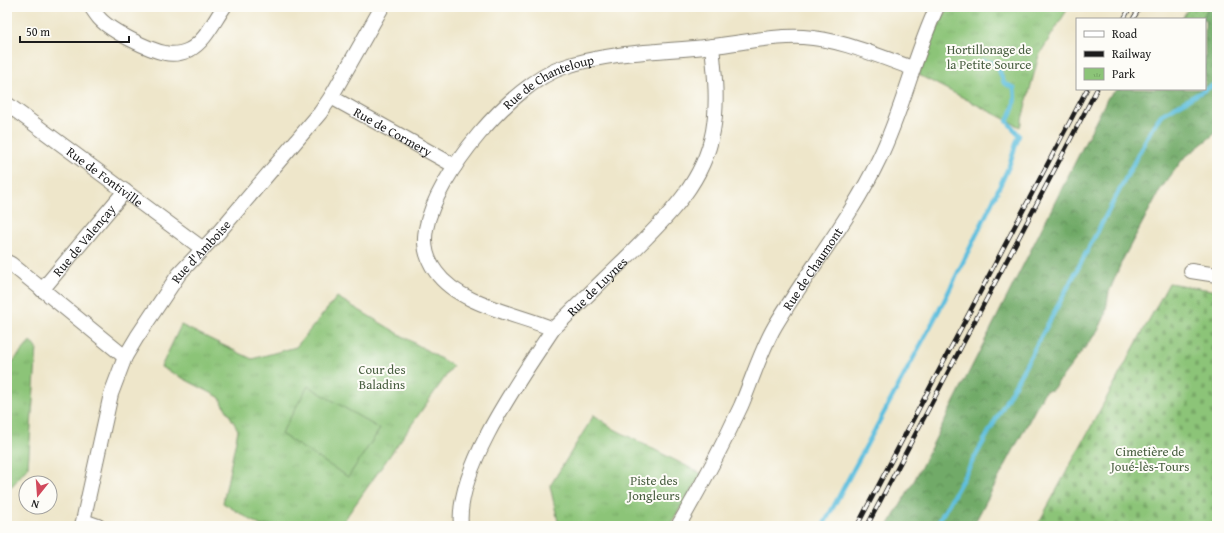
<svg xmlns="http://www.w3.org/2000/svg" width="1224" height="533" font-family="'Gentium Book Plus',serif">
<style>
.grass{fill:url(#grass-dots);stroke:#54704a}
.forest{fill:url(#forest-crowns);stroke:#466342}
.cemetery{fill:url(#cemetery-stones);stroke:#54704a}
.park{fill:url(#park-tufts);stroke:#54704a}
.pitch{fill:#8cc478;stroke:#54704a}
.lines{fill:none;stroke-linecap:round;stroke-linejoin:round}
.stream{stroke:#5fbfde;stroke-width:4.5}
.minor-casing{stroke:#858173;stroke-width:16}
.minor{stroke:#fff;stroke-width:14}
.rail-casing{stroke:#1c1c1c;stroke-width:4.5}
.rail{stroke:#fdfcf7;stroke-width:3;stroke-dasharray:9;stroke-linecap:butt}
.labels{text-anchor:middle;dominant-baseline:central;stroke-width:4;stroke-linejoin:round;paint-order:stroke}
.park-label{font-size:13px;fill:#495f41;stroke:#fdfcf7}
.street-label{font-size:13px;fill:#1c1c1c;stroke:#fdfcf7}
</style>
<defs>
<pattern id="grass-dots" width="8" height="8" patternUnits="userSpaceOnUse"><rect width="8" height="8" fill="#8cc478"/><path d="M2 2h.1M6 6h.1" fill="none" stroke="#78a867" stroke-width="1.8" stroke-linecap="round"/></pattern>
<pattern id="forest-crowns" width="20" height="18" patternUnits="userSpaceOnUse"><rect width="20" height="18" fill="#71aa68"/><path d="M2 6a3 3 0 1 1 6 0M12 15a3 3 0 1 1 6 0" fill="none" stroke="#5c8a55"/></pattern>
<pattern id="cemetery-stones" width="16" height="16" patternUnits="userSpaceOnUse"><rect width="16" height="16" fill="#8cc478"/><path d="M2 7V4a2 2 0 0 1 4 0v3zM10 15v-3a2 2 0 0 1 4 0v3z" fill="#78a867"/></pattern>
<pattern id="park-tufts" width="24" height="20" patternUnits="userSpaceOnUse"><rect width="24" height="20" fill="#8cc478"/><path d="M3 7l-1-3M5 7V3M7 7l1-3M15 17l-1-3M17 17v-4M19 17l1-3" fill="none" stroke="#78a867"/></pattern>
</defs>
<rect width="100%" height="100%" fill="#fdfcf7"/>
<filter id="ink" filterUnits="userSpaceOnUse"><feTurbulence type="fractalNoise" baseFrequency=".025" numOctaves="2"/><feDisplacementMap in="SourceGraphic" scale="8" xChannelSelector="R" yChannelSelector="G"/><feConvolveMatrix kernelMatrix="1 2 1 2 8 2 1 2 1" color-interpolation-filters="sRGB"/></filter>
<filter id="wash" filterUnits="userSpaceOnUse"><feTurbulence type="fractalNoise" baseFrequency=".012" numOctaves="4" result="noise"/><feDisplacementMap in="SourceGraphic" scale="16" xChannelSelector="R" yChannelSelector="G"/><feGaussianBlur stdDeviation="0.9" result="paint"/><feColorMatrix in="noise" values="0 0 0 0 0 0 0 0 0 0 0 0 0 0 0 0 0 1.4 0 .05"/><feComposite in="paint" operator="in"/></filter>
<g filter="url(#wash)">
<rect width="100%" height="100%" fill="#eee6ca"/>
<path class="grass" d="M1189 7H1209L1202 19H1182Z"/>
<path class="forest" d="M1209 7H1217V85L1211 88 1217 93V132L1183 159 1160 190 1122 261 1109 292 1105 316 1098 331 1052 390 1045 391 973 526H888L915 479 1108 97 1118 89H1205V19H1202Z"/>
<path class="cemetery" d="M1169 283 1217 291V526H1037Z"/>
<path class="park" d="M948 7H1069L1039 55 1020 127 919 75 932 39Z
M337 297 453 366 340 526H261L223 503 238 430 219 397 161 367 181 325 252 359 296 347Z
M30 342 37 348 28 467 7 492V368Z
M594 415 614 429 702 474 669 526H559L550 486Z"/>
<path class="pitch" d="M308 386 380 429 348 477 281 434Z"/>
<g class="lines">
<path class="stream" d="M823 526 944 301 989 209 1009 166 1019 135 1007 121C1014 110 1016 101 1014 88L1004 83 997 64 983 61
M936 526C1011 395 1082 262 1152 128L1161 115 1217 83"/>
</g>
</g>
<g filter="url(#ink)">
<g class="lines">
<g class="minor-casing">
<g id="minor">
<path d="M91 7C94 11 97 16 100 19 111 31 149 50 165 53 173 55 182 53 189 50 205 42 214 21 224 7"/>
<path id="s1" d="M331 97 455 166"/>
<path id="s2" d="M7 104 203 249"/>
<path d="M7 262 11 264 125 357"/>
<path d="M1191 271 1217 275"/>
<path id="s3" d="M42 290 125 191"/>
<path id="s4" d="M553 329C518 314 459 305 436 272 427 260 423 245 426 229 436 175 511 84 564 67 611 51 664 52 713 46 741 43 776 35 803 37 840 39 878 56 912 68"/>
<path d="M84 521 98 526"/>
<path id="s5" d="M82 526 111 394 125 357 137 337 179 274 218 233 320 113 331 97 382 7"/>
<path id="s6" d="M461 526C455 469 522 376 553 329 577 306 601 282 625 259 663 221 703 186 713 131 718 103 715 75 712 46"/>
<path id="s7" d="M678 526C701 487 722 447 741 406 752 380 761 350 775 326 809 269 851 218 879 159 903 110 914 56 937 7"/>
</g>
</g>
<use href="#minor" class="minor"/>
<g class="rail-casing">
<path id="rail" d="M1124 19 1130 7
M1133 19 1140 7
M857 526 1087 89
M867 526 1097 89"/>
</g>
<use href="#rail" class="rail"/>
</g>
</g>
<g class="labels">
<g class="park-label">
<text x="989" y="49">Hortillonage de<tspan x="989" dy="15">la Petite Source</tspan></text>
<text x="382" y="369">Cour des<tspan x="382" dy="15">Baladins</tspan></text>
<text x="1150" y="451">Cimetière de<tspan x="1150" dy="15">Joué-lès-Tours</tspan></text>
<text x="654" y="480">Piste des<tspan x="654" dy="15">Jongleurs</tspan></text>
</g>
<g class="street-label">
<text stroke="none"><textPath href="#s4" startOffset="376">Rue de Chanteloup</textPath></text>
<text stroke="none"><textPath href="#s1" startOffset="71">Rue de Cormery</textPath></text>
<text stroke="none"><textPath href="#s2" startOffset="122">Rue de Fontiville</textPath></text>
<text stroke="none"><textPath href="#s3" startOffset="65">Rue de Valençay</textPath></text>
<text stroke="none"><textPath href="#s5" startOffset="305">Rue d'Amboise</textPath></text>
<text stroke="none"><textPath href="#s7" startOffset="291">Rue de Chaumont</textPath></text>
<text stroke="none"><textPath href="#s6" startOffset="282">Rue de Luynes</textPath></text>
</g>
</g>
<rect width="1224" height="533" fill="none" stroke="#fdfcf7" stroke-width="24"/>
<rect x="1076" y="18" width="130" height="72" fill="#fdfcf7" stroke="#a3a29f"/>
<rect x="1084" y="31" width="20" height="6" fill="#ffffff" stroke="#a3a29f"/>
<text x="1112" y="38" font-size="12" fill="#1c1c1c">Road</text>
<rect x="1084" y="51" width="20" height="6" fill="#1c1c1c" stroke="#a3a29f"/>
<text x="1112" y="58" font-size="12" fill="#1c1c1c">Railway</text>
<rect x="1084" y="68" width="20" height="12" fill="url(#park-tufts)" stroke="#a3a29f"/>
<text x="1112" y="78" font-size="12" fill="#1c1c1c">Park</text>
<g transform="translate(38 495) rotate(197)"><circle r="19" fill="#fdfcf7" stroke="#a3a29f"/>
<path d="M0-3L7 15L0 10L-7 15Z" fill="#d1495b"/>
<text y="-6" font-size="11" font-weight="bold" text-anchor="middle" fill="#1c1c1c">N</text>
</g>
<path d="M20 36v6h109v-6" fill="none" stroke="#1c1c1c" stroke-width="2"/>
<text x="26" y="36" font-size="12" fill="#1c1c1c" stroke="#fdfcf7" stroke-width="3" paint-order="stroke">50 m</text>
</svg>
